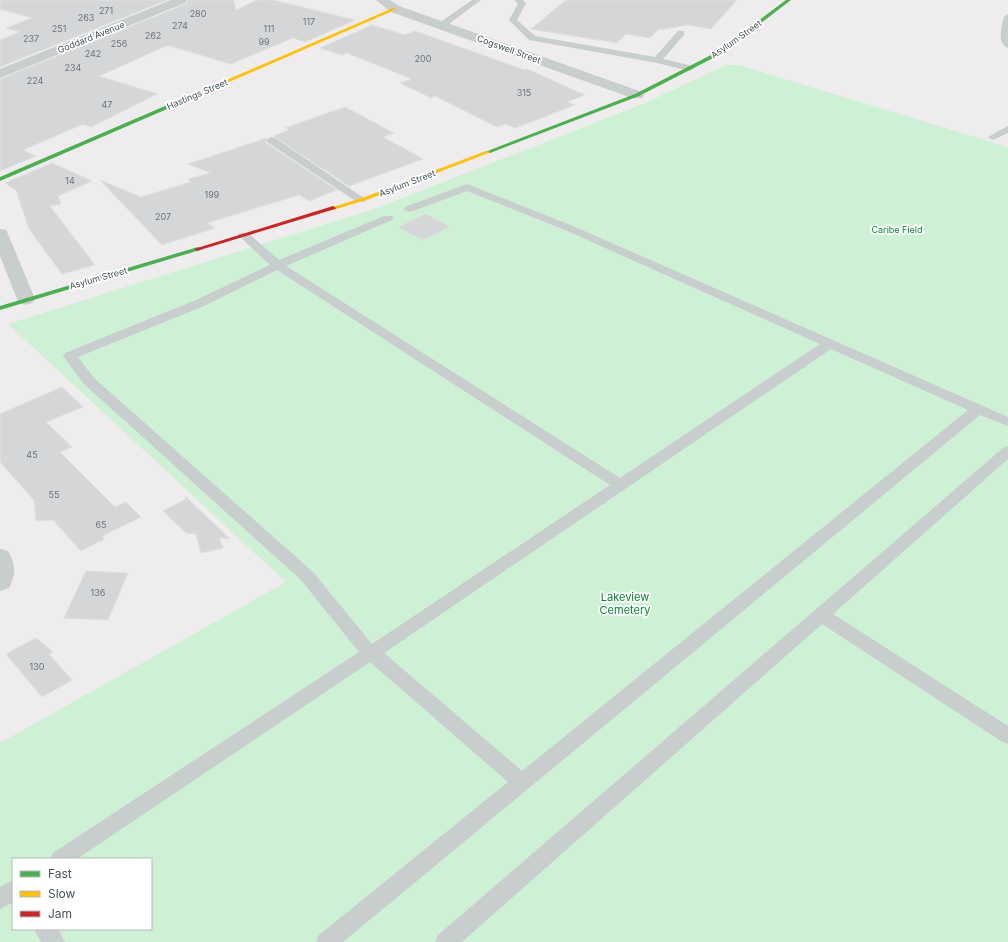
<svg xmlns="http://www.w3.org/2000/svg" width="1008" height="942" font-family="Inter,sans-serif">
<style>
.green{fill:#cef0d5;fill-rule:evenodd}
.building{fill:#d5d6d7;stroke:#dfdfe0}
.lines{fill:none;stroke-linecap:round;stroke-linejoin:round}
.lane{fill:#c8cdce;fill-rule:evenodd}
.street{fill:#c8cdce;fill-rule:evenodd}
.fast{fill:#4caf50;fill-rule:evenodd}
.slow{fill:#ffc107;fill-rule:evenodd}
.jam{fill:#c62828;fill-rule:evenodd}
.labels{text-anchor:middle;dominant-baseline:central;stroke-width:3.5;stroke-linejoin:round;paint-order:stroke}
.number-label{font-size:9px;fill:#68757b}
.far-street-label{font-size:9px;fill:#42535b;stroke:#fff}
.far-park-label{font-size:9px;fill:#0c8435;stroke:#fff}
.park-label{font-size:11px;fill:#0c8435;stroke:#fff}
</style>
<rect width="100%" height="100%" fill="#eeeced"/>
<path class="green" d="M726 65H739L1008 147V942H0V743L286 582 8 324 374 209 643 104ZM13 859H151V929H13Z"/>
<path class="building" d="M0 0H167L0 67V40L20 32 6 28 32 18 0 9Z
M188 0H234L236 10 257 0H273L355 20 305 42 293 38 231 64 170 46H166L99 76 157 94 91 127 83 124 23 150 36 156 0 171V79L186 4Z
M566 0H737L711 29 688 25 658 30 650 38 626 34 617 43 531 29Z
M372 25 405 35 415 31 525 70 527 69 585 95 567 102 575 105 515 128 506 124 497 127 435 96 431 98 400 83 412 79 347 53 342 55 320 48Z
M345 107 394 133 383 137 423 159 349 186 273 136 290 130 285 128Z
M267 138 265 140 266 143 337 190 309 201 299 195 207 223 215 228 162 245 100 180 141 197 191 182 188 179 211 173 188 164Z
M52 163 92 181 58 196 61 204 50 206 95 265 62 274 29 229 16 190 5 183Z
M426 214 450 227 422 240 398 227Z
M62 387 83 407 46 422 72 447 60 452 115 507 126 502 141 517 102 536 104 539 81 551 53 520 36 521 34 500 0 462V414Z
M185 496 230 539 219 537 223 548 201 553 196 534 186 533 163 511 186 499Z
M86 571 128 573 108 620 64 618Z
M36 638 53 652 49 654 72 680 42 697 6 654Z"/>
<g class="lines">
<path class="lane" d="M472 0H481L445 27H439V23Z
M514 0H523L526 3 517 20 535 36 655 57 678 31H684V35L663 59 693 66 695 68 690 71 657 63 529 40 509 20 518 4Z
M1008 14V48C996 44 1002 26 1004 17Z
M1008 126V133L993 140 988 137Z
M271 137 275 138 367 200 365 202H357L267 142 266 140Z
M467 184 573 226 1008 417V426L980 415 343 942H316L319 935 508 782 370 662 77 859H50L53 853 359 652 301 580 84 384 63 356 65 353 196 300 270 265 240 237 238 235 240 233H248L279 260 384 216H392L394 218 392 220 286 266 620 478 820 344 565 230 467 191 413 211 409 212 403 209 405 207ZM277 270 610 485 372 644 313 572 94 378 78 357 204 306ZM831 349 968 410 522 771 384 653Z
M1008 446V459L833 614 1008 726V744L1001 741 822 624 462 942H435L438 935 1003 448Z
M13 880V902L0 909V887Z
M34 929H58L65 942H41Z"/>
<path class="street" d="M171 0H187L185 3 0 78V69Z
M376 0H390L399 6 642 92 644 95 642 98H632L391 12Z
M0 229 6 230 8 234 35 299 32 303 26 305 20 303 17 299 0 256Z
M0 549 8 551C16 564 16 575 9 588L0 591Z"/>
<path class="fast" d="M786 0H791L721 54 639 96 490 153 485 152 635 94 717 52Z
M179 100 181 101V103L0 181V177Z
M198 247 202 249 200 250 0 310V306Z"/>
<path class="slow" d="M393 8 397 9 181 103 176 102Z
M486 151 491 152 369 199 333 210 330 208 365 197Z"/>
<path class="jam" d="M333 206 336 208 335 209 200 250 198 251 194 249Z"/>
</g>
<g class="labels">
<g class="number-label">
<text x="106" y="10">271</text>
<text x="198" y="13">280</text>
<text x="86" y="17">263</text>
<text x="309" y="21">117</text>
<text x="180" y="25">274</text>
<text x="59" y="28">251</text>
<text x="269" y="28">111</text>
<text x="153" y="35">262</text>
<text x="31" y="38">237</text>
<text x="264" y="41">99</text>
<text x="119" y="43">256</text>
<text x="93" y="53">242</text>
<text x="423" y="58">200</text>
<text x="73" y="67">234</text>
<text x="35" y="80">224</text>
<text x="524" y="92">315</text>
<text x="107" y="104">47</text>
<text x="70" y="180">14</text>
<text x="212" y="194">199</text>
<text x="163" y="216">207</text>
<text x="32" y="454">45</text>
<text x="54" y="494">55</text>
<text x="101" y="524">65</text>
<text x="98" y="592">136</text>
<text x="37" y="666">130</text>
</g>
<g class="far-street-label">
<text transform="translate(91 37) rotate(-22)">Goddard Avenue</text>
<text transform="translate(736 39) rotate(-35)">Asylum Street</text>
<text transform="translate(509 49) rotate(20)">Cogswell Street</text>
<text transform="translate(197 94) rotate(-23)">Hastings Street</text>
<text transform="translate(407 183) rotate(-21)">Asylum Street</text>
<text transform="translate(98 278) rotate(-16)">Asylum Street</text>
</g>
<g class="far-park-label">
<text x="897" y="229">Caribe Field</text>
</g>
<g class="park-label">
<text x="625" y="597">Lakeview<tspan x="625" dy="13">Cemetery</tspan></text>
</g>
</g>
<rect x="12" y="858" width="140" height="72" fill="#ffffff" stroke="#b3babd"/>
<rect x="20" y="871" width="20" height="6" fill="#4caf50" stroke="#b3babd"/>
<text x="48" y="878" font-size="12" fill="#42535b">Fast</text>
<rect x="20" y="891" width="20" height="6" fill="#ffc107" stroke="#b3babd"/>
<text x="48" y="898" font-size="12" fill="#42535b">Slow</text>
<rect x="20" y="911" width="20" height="6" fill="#c62828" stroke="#b3babd"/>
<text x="48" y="918" font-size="12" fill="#42535b">Jam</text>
</svg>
